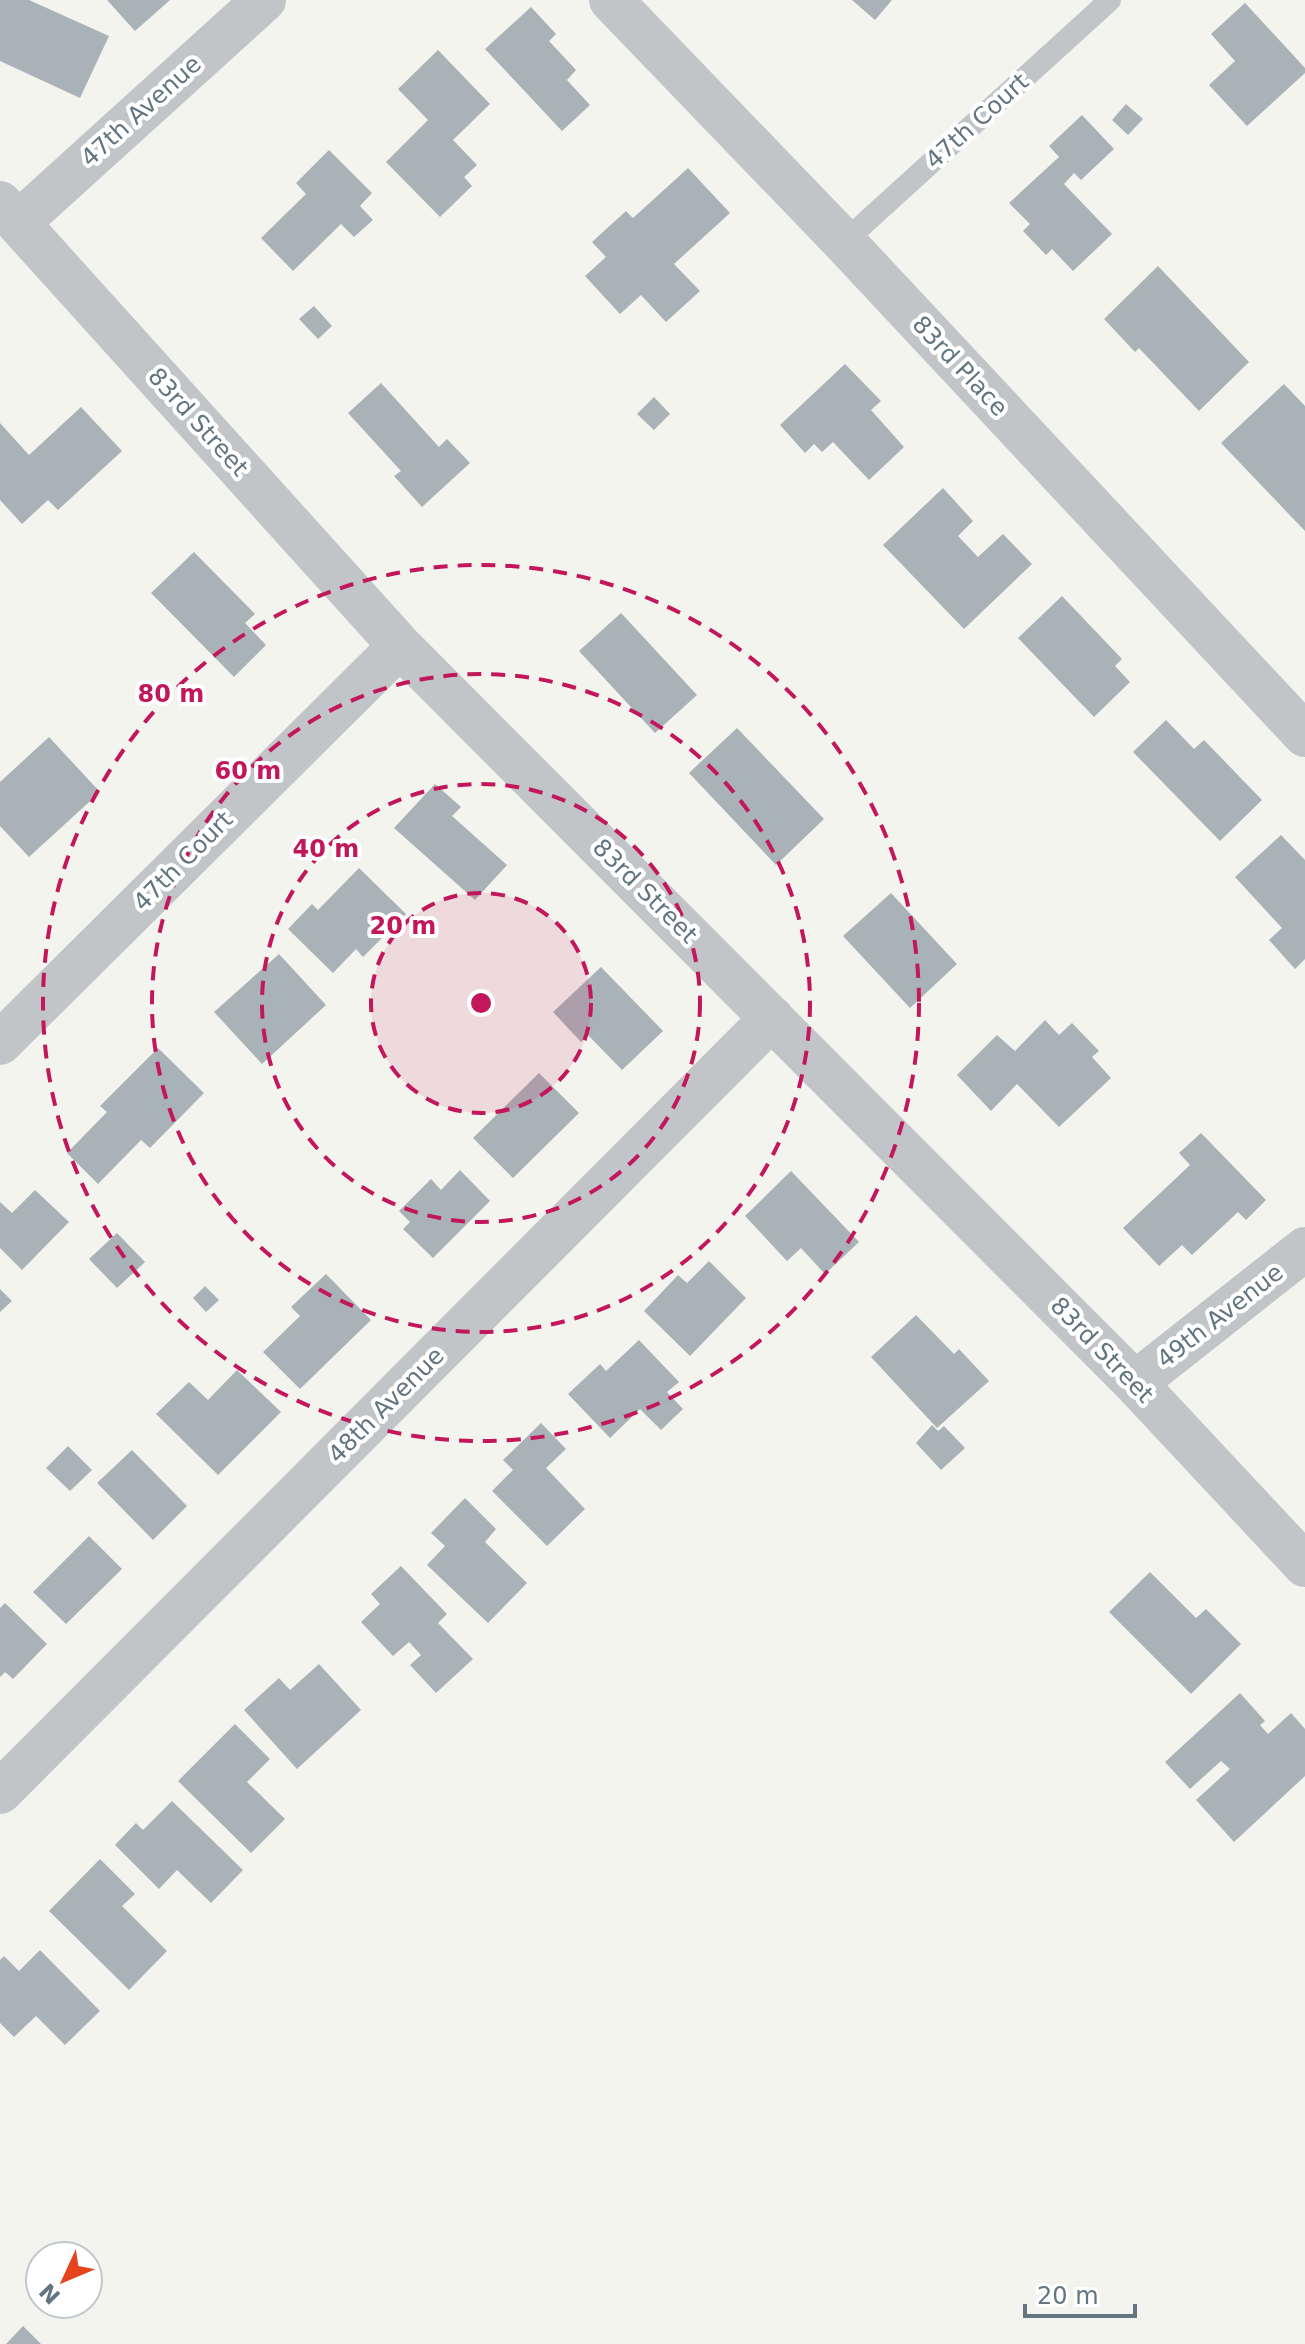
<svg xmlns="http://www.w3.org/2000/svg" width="1305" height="2344" font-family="'DejaVu Sans',sans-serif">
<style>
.building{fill:#a9b2b6}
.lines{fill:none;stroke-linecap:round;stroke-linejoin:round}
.lane{stroke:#c1c5c8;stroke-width:22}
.street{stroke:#c1c5c8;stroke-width:44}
.ring{fill:none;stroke:#c2185b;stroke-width:4;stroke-dasharray:14 10}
.labels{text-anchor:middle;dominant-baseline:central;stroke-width:8;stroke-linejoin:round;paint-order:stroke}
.street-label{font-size:24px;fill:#627581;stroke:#fff}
.centre{fill:#c2185b;stroke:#fff;stroke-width:4}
.ring-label{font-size:24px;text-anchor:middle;font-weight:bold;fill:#c2185b;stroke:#fff;stroke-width:8;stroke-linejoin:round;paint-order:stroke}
</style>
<rect width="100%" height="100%" fill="#f4f4ef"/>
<path class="building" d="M0 0H29L109 36 80 98 0 61Z
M107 0H170L135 31Z
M852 0H892L875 20Z
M1245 3 1305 68V73L1247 126 1209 85 1235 61 1211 34Z
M531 7 556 34 549 41 576 70 567 80 590 105 562 131 485 49Z
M438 50 490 104 453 140 477 165 464 177 472 186 440 217 386 162 428 120 398 89Z
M1126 104 1143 119 1128 135 1112 120Z
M1082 115 1114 149 1081 180 1074 173 1064 184 1112 234 1073 271 1052 249 1046 255 1023 231 1030 224 1009 203 1059 157 1049 146Z
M329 150 372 193 360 206 373 220 354 237 341 224 293 271 261 238 306 194 296 183Z
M688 168 730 213 674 264 700 291 666 322 641 295 620 314 585 276 606 257 592 242 626 211 633 218Z
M1158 266 1249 362 1199 411 1139 348 1135 352 1104 319Z
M314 306 332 326 318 339 299 319Z
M845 364 881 401 871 410 904 447 869 480 833 442 822 452 814 444 805 453 780 425Z
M381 383 439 447 447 439 470 463 422 507 394 476 401 471 348 413Z
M1284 384 1305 406V531L1221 443Z
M654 397 670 414 654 430 637 414Z
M81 407 122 451 58 510 48 500 22 524 0 500V423L29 455Z
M943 488 973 521 958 536 978 557 1003 534 1032 564 964 629 883 545Z
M194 552 255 614 245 623 266 645 234 677 151 593Z
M1062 596 1122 659 1115 666 1130 682 1094 717 1018 638Z
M621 613 697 695 655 733 579 651Z
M1166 720 1194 749 1204 740 1262 800 1220 841 1133 752Z
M737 728 824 819 776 865 689 773Z
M49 737 100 792 29 857 0 826V782Z
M435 784 461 807 452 816 507 865 475 900 394 828Z
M1281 835 1305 860V959L1295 969 1269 940 1282 928 1235 877Z
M359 868 406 914 363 957 356 949 333 973 288 929 312 904 318 910Z
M891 893 957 964 910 1008 843 936Z
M279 954 326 1005 262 1064 214 1012Z
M601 967 663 1031 622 1070 588 1035 581 1042 553 1012Z
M1045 1020 1059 1035 1072 1023 1099 1051 1092 1057 1111 1078 1059 1127 1017 1084 991 1111 957 1075 997 1035 1015 1051Z
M158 1048 204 1093 150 1148 141 1140 98 1184 67 1153 107 1112 100 1106Z
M539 1073 579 1113 513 1178 473 1138Z
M1201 1133 1266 1200 1246 1220 1238 1212 1192 1255 1182 1245 1159 1266 1123 1228 1190 1165 1179 1153Z
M460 1170 490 1201 433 1258 403 1229 410 1222 399 1211 431 1179 441 1190Z
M791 1171 859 1242 825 1274 801 1248 787 1261 745 1216Z
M35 1190 69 1222 22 1270 0 1248V1202L12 1213Z
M117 1233 145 1262 117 1288 89 1259Z
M709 1261 746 1298 690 1356 644 1311 678 1275 687 1283Z
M326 1274 371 1320 300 1389 263 1352 300 1316 291 1307Z
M205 1286 219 1300 206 1312 193 1298Z
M0 1289 12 1301 0 1312Z
M916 1315 954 1354 959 1349 989 1381 937 1428 871 1357Z
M639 1340 679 1382 667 1392 683 1409 661 1430 640 1409 610 1438 568 1394 600 1364 606 1371Z
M237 1370 281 1412 218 1475 156 1414 189 1382 208 1400Z
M541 1423 566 1449 546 1468 585 1509 547 1546 492 1491 513 1470 503 1460Z
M932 1425 938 1431 944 1426 965 1448 941 1470 916 1443Z
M68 1446 92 1470 70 1491 46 1468Z
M132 1450 187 1506 153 1540 97 1483Z
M465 1498 496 1529 485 1542 527 1583 488 1623 427 1565 445 1546 431 1533Z
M89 1536 122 1569 66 1624 33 1592Z
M401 1566 447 1614 438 1623 473 1659 436 1693 410 1665 421 1655 409 1642 393 1656 361 1622 380 1604 371 1594Z
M1150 1572 1196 1618 1206 1609 1241 1644 1191 1694 1109 1612Z
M5 1603 47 1644 13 1679 5 1672 0 1677V1608Z
M319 1664 361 1710 297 1769 244 1710 279 1678 290 1690Z
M1240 1693 1265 1721 1260 1725 1268 1734 1291 1713 1305 1729V1776L1234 1842 1196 1800 1230 1769 1221 1761 1190 1789 1165 1762Z
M235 1724 270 1759 247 1782 285 1819 251 1853 178 1781Z
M172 1801 243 1870 211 1903 177 1870 159 1889 115 1845 136 1823 143 1830Z
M100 1859 135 1894 122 1906 167 1951 129 1990 49 1911Z
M40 1950 100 2011 65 2045 36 2016 14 2037 0 2023V1960L4 1956 19 1971Z
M23 2326 41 2344H6Z"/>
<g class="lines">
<path class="lane" d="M844 242 1110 0"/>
<path class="street" d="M611 0 844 242 1305 735
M0 203 400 646 1135 1383 1305 1565
M18 223 264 0
M0 1043 400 646
M1135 1383 1305 1249
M0 1792 772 1018"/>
</g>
<circle cx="481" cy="1003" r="110" fill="#c2185b" fill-opacity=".12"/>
<g class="ring">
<circle cx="481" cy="1003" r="110"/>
<circle cx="481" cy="1003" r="219"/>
<circle cx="481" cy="1003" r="329"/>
<circle cx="481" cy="1003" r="438"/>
</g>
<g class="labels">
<g class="street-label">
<text transform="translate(141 111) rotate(-42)">47th Avenue</text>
<text transform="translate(977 121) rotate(-42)">47th Court</text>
<text transform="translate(960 366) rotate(47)">83rd Place</text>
<text transform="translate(198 422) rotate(48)">83rd Street</text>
<text transform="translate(183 861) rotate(-45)">47th Court</text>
<text transform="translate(645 891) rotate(45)">83rd Street</text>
<text transform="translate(1220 1316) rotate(-38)">49th Avenue</text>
<text transform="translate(1102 1350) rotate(46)">83rd Street</text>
<text transform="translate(386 1405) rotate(-45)">48th Avenue</text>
</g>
</g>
<circle cx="481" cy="1003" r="12" class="centre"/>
<g class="ring-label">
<text x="171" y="702">80 m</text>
<text x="248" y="779">60 m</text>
<text x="326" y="857">40 m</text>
<text x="403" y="934">20 m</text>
</g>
<g transform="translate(64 2280) rotate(226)"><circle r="38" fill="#ffffff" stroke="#c0c8cd" stroke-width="2"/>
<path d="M0-6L14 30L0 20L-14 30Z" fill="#e6441d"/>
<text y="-12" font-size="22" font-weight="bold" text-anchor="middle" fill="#627581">N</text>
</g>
<path d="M1025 2304v12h110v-12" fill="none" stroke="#627581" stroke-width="4"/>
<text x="1037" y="2304" font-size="24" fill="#627581" stroke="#ffffff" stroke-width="6" paint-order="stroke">20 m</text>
</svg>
